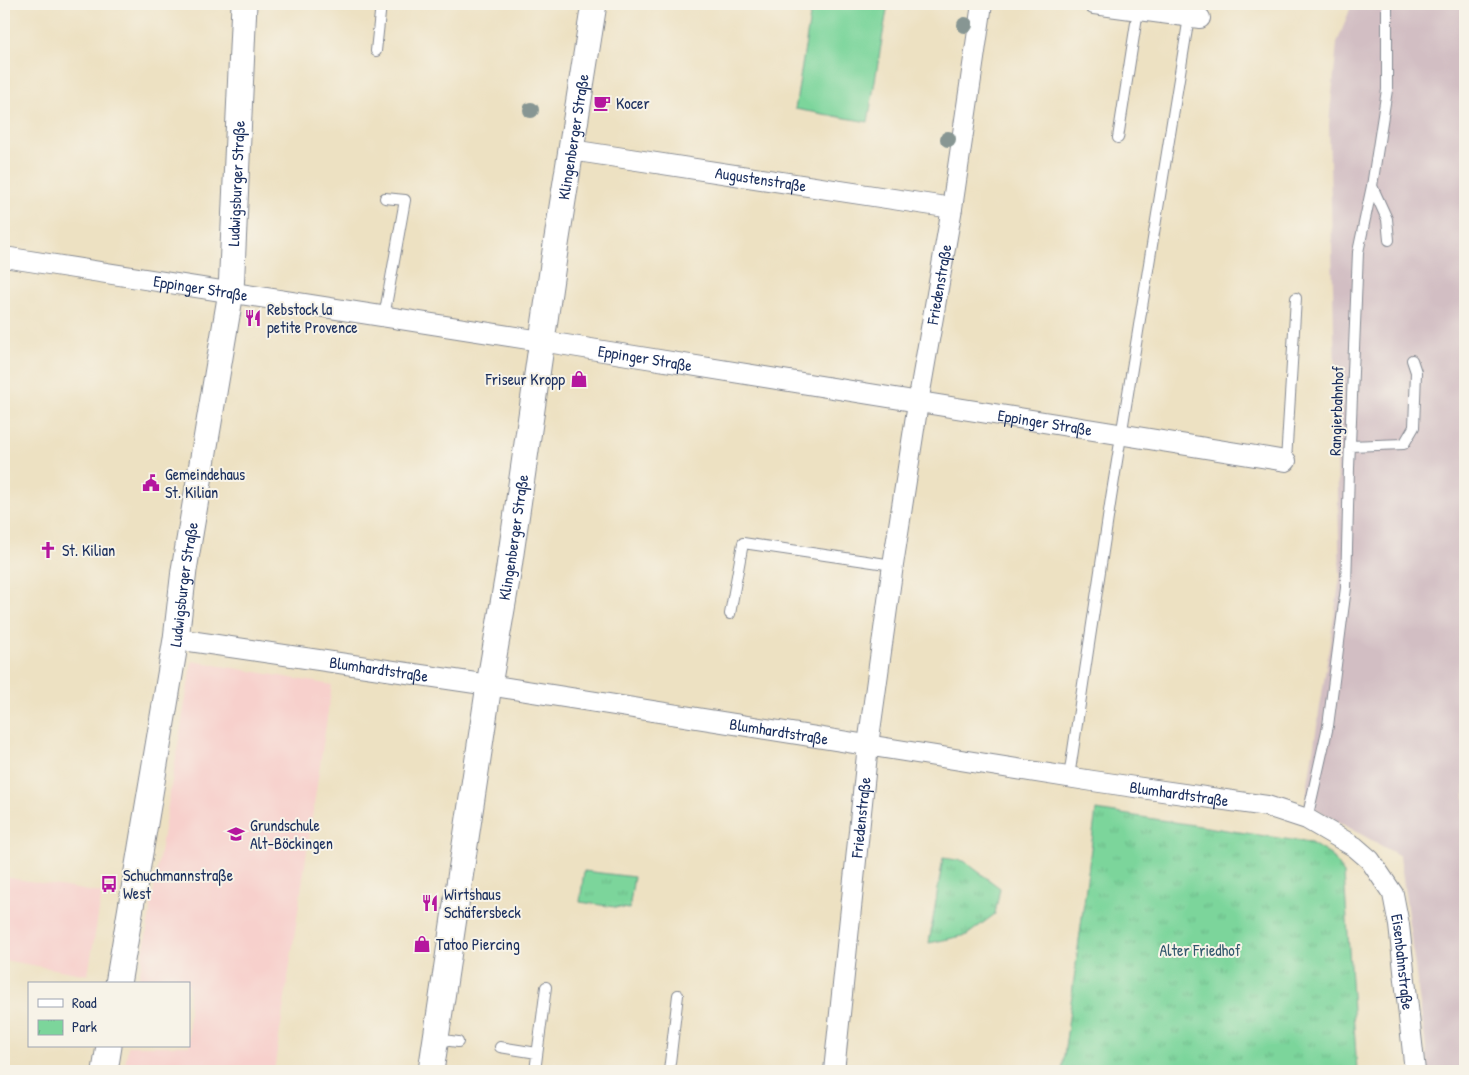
<svg xmlns="http://www.w3.org/2000/svg" width="1469" height="1075" font-family="'Patrick Hand',sans-serif">
<style>
.built{fill:#f7d0cc}
.railway{fill:#d2bec3}
.grass{fill:#7cd59b;stroke:#4c827c}
.park{fill:url(#park-tufts);stroke:#4c827c}
.lines{fill:none;stroke-linecap:round;stroke-linejoin:round}
.service-casing{stroke:#848890;stroke-width:12}
.minor-casing{stroke:#848890;stroke-width:22}
.tertiary-casing{stroke:#848890;stroke-width:27}
.service{stroke:#fff;stroke-width:10}
.minor{stroke:#fff;stroke-width:20}
.tertiary{stroke:#fff;stroke-width:25}
.tree{fill:#879693}
.labels{text-anchor:middle;dominant-baseline:central;stroke-width:4;stroke-linejoin:round;paint-order:stroke}
.poi-label{font-size:16px;fill:#1b2f5e;stroke:#f7f3e8;text-anchor:start}
.street-label{font-size:16px;fill:#1b2f5e;stroke:#f7f3e8}
.park-label{font-size:16px;fill:#33586d;stroke:#f7f3e8}
</style>
<defs>
<pattern id="park-tufts" width="24" height="20" patternUnits="userSpaceOnUse" patternTransform="scale(1.25)"><rect width="24" height="20" fill="#7cd59b"/><path d="M3 7l-1-3M5 7V3M7 7l1-3M15 17l-1-3M17 17v-4M19 17l1-3" fill="none" stroke="#6bb788"/></pattern>
</defs>
<rect width="100%" height="100%" fill="#f7f3e8"/>
<filter id="ink" filterUnits="userSpaceOnUse"><feTurbulence type="fractalNoise" baseFrequency=".02" numOctaves="2"/><feDisplacementMap in="SourceGraphic" scale="10" xChannelSelector="R" yChannelSelector="G"/><feConvolveMatrix kernelMatrix="1 2 1 2 8 2 1 2 1" color-interpolation-filters="sRGB"/></filter>
<filter id="wash" filterUnits="userSpaceOnUse"><feTurbulence type="fractalNoise" baseFrequency=".0096" numOctaves="4" result="noise"/><feDisplacementMap in="SourceGraphic" scale="20" xChannelSelector="R" yChannelSelector="G"/><feGaussianBlur stdDeviation="1.12" result="paint"/><feColorMatrix in="noise" values="0 0 0 0 0 0 0 0 0 0 0 0 0 0 0 0 0 1.4 0 .05"/><feComposite in="paint" operator="in"/></filter>
<g filter="url(#wash)">
<rect width="100%" height="100%" fill="#ede1c2"/>
<path class="built" d="M192 661 332 685 274 1071H124L128 1046H189V984H138Z
M4 877 102 893 88 975 4 960Z"/>
<path class="railway" d="M1352 4H1465V1071H1429L1400 856 1305 803 1340 578 1329 124 1337 43Z"/>
<path class="grass" d="M812 4H888L868 122 795 109Z"/>
<path class="park" d="M1096 810 1311 843 1332 856 1344 874 1357 1071H1062Z
M943 858 964 861 1000 888 995 914 967 935 929 943Z
M584 871 634 877 629 909 580 902Z"/>
</g>
<g filter="url(#ink)">
<g class="lines">
<g class="service-casing">
<path id="service" d="M376 51 381 4
M1118 138 1138 10
M1372 186 1387 219 1389 240
M384 317 405 200 385 198
M1350 446 1404 444 1414 427 1416 372 1412 360
M1286 461 1296 298
M730 614 743 543 893 565
M1069 777 1111 498 1189 17
M1307 819 1328 726 1346 588 1349 468 1358 252 1372 186 1387 90V4
M436 1039 458 1042
M500 1047 537 1053
M535 1071 546 987
M669 1071 678 995"/>
</g>
<g class="minor-casing">
<g id="minor">
<path d="M1094 4 1200 18"/>
<path id="s1" d="M571 150 952 208"/>
<path id="s2" d="M4 257 541 341 1286 461"/>
<path id="s3" d="M176 639 489 685 1093 781 1267 806 1307 819 1355 847 1370 860 1393 894 1399 925 1415 1071"/>
<path id="s4" d="M834 1071 868 745 893 565 918 403 952 208 982 4"/>
</g>
</g>
<g class="tertiary-casing">
<g id="tertiary">
<path id="s5" d="M118 984 176 639 184 570 231 292 244 4"/>
<path d="M105 1071 109 1046"/>
<path id="s6" d="M431 1071 489 685 508 574 555 251 594 4"/>
</g>
</g>
<use href="#service" class="service"/>
<use href="#minor" class="minor"/>
<use href="#tertiary" class="tertiary"/>
</g>
<g class="tree">
<circle cx="965" cy="25" r="8"/>
<circle cx="531" cy="110" r="8"/>
<circle cx="948" cy="139" r="8"/>
</g>
</g>
<defs>
<g id="cafe-bare" transform="scale(1.35)"><path d="M-5.5-4.5H6V0H3Q3 3.5 0 3.5H-2.5Q-5.5 3.5-5.5 0ZM3-3.2v2h1.7v-2ZM-6 4.5H4V6H-6Z" fill="#b5179e" stroke="#f7f3e8" stroke-width="2.5" paint-order="stroke"/></g>
<g id="restaurant-bare" transform="scale(1.35)"><path d="M-5-6h1v4h1v-4h1v4h1v-4h1v5L-1.5 .5V6h-2V.5L-5-1ZM5-6V6H3V1.5H1.5Q1.5-4 5-6Z" fill="#b5179e" stroke="#f7f3e8" stroke-width="2.5" paint-order="stroke"/></g>
<g id="shop-bare" transform="scale(1.35)"><path d="M-5-2.5h2.3a2.7 3.5 0 0 1 5.4 0H5L5.5 6h-11ZM-1.5-2.5h3a1.5 2.3 0 0 0-3 0Z" fill="#b5179e" stroke="#f7f3e8" stroke-width="2.5" paint-order="stroke"/></g>
<g id="civic-bare" transform="scale(1.35)"><path d="M-.6-6.5H3V-4.5H.6V-3L4-1V1h2V6H-6V1h2V-1L-.6-3ZM-1.2 2.5V6h2.4V2.5Z" fill="#b5179e" stroke="#f7f3e8" stroke-width="2.5" paint-order="stroke"/></g>
<g id="church-bare" transform="scale(1.35)"><path d="M-1.2-6h2.4v3.5h3.3v2.4h-3.3V6h-2.4V-.1h-3.3v-2.4h3.3Z" fill="#b5179e" stroke="#f7f3e8" stroke-width="2.5" paint-order="stroke"/></g>
<g id="school-bare" transform="scale(1.35)"><path d="M0-5L7-2L0 1L-7-2ZM-4 1L0 2.5L4 1V4Q0 6-4 4Z" fill="#b5179e" stroke="#f7f3e8" stroke-width="2.5" paint-order="stroke"/></g>
<g id="bus-bare" transform="scale(1.35)"><path d="M-5-6H5V4H4V6H2V4H-2V6H-4V4H-5ZM-3.5-4V0h7V-4ZM-3.5 1.2v1.5H-2V1.2ZM2 1.2v1.5H3.5V1.2Z" fill="#b5179e" stroke="#f7f3e8" stroke-width="2.5" paint-order="stroke"/></g>
</defs>
<g fill-rule="evenodd">
<use href="#cafe-bare" x="602" y="103"/>
<use href="#restaurant-bare" x="253" y="318"/>
<use href="#shop-bare" x="579" y="379"/>
<use href="#civic-bare" x="151" y="483"/>
<use href="#church-bare" x="48" y="550"/>
<use href="#school-bare" x="236" y="834"/>
<use href="#bus-bare" x="109" y="884"/>
<use href="#restaurant-bare" x="430" y="903"/>
<use href="#shop-bare" x="422" y="944"/>
</g>
<g class="labels">
<g class="poi-label">
<text x="616" y="103">Kocer</text>
<text x="267" y="309">Rebstock la<tspan x="267" dy="18">petite Provence</tspan></text>
<text x="565" y="379" text-anchor="end">Friseur Kropp</text>
<text x="165" y="474">Gemeindehaus<tspan x="165" dy="18">St. Kilian</tspan></text>
<text x="62" y="550">St. Kilian</text>
<text x="250" y="825">Grundschule<tspan x="250" dy="18">Alt-Böckingen</tspan></text>
<text x="123" y="875">Schuchmannstraße<tspan x="123" dy="18">West</tspan></text>
<text x="444" y="894">Wirtshaus<tspan x="444" dy="18">Schäfersbeck</tspan></text>
<text x="436" y="944">Tatoo Piercing</text>
</g>
<g class="street-label">
<text stroke="none"><textPath href="#s6" startOffset="945">Klingenberger Straße</textPath></text>
<text stroke="none"><textPath href="#s1" startOffset="192">Augustenstraße</textPath></text>
<text stroke="none"><textPath href="#s5" startOffset="810">Ludwigsburger Straße</textPath></text>
<text stroke="none"><textPath href="#s4" startOffset="794">Friedenstraße</textPath></text>
<text stroke="none"><textPath href="#s2" startOffset="199">Eppinger Straße</textPath></text>
<text stroke="none"><textPath href="#s2" startOffset="649">Eppinger Straße</textPath></text>
<text transform="translate(1336 411) rotate(-88)">Rangierbahnhof</text>
<text stroke="none"><textPath href="#s2" startOffset="1054">Eppinger Straße</textPath></text>
<text stroke="none"><textPath href="#s6" startOffset="540">Klingenberger Straße</textPath></text>
<text stroke="none"><textPath href="#s5" startOffset="405">Ludwigsburger Straße</textPath></text>
<text stroke="none"><textPath href="#s3" startOffset="205">Blumhardtstraße</textPath></text>
<text stroke="none"><textPath href="#s3" startOffset="610">Blumhardtstraße</textPath></text>
<text stroke="none"><textPath href="#s3" startOffset="1015">Blumhardtstraße</textPath></text>
<text stroke="none"><textPath href="#s4" startOffset="255">Friedenstraße</textPath></text>
<text stroke="none"><textPath href="#s3" startOffset="1331">Eisenbahnstraße</textPath></text>
</g>
<g class="park-label">
<text x="1200" y="950">Alter Friedhof</text>
</g>
</g>
<rect width="1469" height="1075" fill="none" stroke="#f7f3e8" stroke-width="20"/>
<rect x="28" y="982" width="162" height="65" fill="#f7f3e8" stroke="#9fa5b1"/>
<rect x="38" y="999" width="25" height="8" fill="#ffffff" stroke="#9fa5b1"/>
<text x="72" y="1008" font-size="15" fill="#1b2f5e">Road</text>
<rect x="38" y="1020" width="25" height="15" fill="url(#park-tufts)" stroke="#9fa5b1"/>
<text x="72" y="1032" font-size="15" fill="#1b2f5e">Park</text>
</svg>
